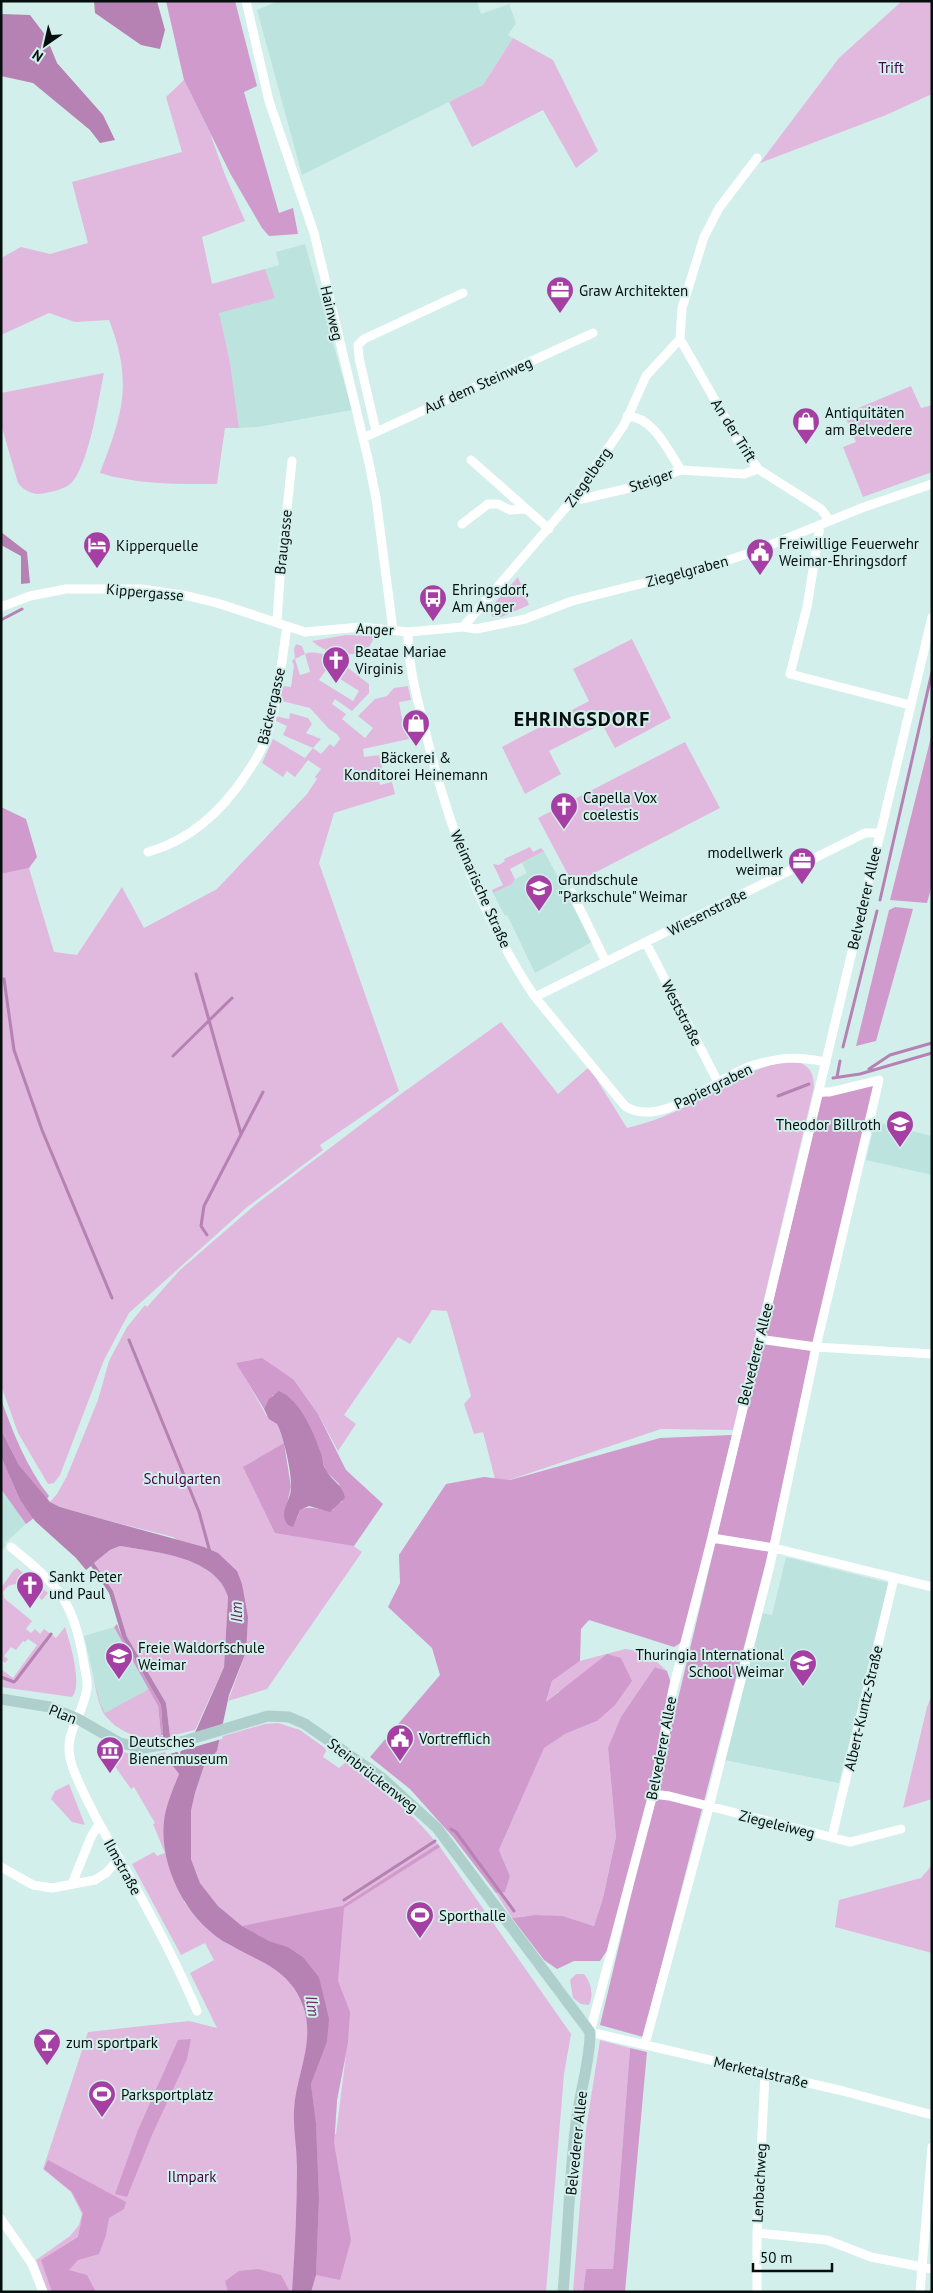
<svg xmlns="http://www.w3.org/2000/svg" width="933" height="2293" font-family="'PT Sans',sans-serif">
<style>
.built{fill:#bde3de}
.green{fill:#e1b9de;fill-rule:evenodd}
.forest{fill:#d09acd}
.water{fill:#b681b3;fill-rule:evenodd}
.pier{fill:#d3efeb}
.lines{fill:none;stroke-linecap:round;stroke-linejoin:round}
.stream{stroke:#b681b3;stroke-width:3}
.street{stroke:#fff;stroke-width:9}
.secondary{stroke:#aecfcc;stroke-width:11}
.labels{text-anchor:middle;dominant-baseline:central;stroke-width:4;stroke-linejoin:round;paint-order:stroke}
.park-label{font-size:15px;fill:#470447;stroke:#d3efeb}
.poi-label{font-size:15px;fill:#050f0d;stroke:#d3efeb;text-anchor:start}
.street-label{font-size:15px;fill:#050f0d;stroke:#d3efeb}
.water-label{font-size:16px;font-style:italic;fill:#692968;stroke:#d3efeb}
.district-label{font-size:20px;font-weight:bold;letter-spacing:1px;fill:#050f0d;stroke:#d3efeb}
</style>
<rect width="100%" height="100%" fill="#d3efeb"/>
<path class="built" d="M278 1H477L481 14 509 4 516 23 508 35 513 38 483 85 302 175 257 10Z
M305 244 352 410 258 427 239 428 230 362 212 285 279 265 276 252Z
M544 851 592 942 535 973 507 915 505 916 493 893 512 884 515 879 527 873 522 863Z
M875 1122 932 1136V1175L866 1160Z
M1 1489 26 1524 5 1543 6 1545 3 1550 1 1547Z
M786 1557 889 1583 839 1783 724 1760 761 1613 772 1615Z
M114 1627 158 1706 150 1739 131 1735 120 1728 104 1715 100 1705 84 1636Z"/>
<path class="green" d="M902 1H932V94L886 115 760 163 839 58Z
M513 38 553 60 598 151 576 168 543 110 472 147 449 102 483 85Z
M184 80 210 133 225 175 245 221 202 237 212 284 265 269 275 298 219 313 230 362 239 428H225L217 484C177 484 139 485 100 473 123 413 133 382 109 320L75 322 49 313 1 335V258L21 247 50 254 88 243 72 182 182 152 166 97Z
M104 373C98 401 90 459 73 481 67 489 54 491 45 493 34 496 24 491 18 483L1 424V393Z
M911 386 921 408 932 405V472L863 497 843 447 856 442 844 414Z
M518 577 529 605 501 617H493L489 611 491 607Z
M346 635 375 636 366 653C346 655 329 656 312 641Z
M632 639 671 718 615 748 602 724 549 751 561 774 525 794 502 747 589 701 573 669Z
M296 644 302 646 305 654C325 646 353 672 369 684V693L352 711 335 699 332 704 346 714 342 719 365 738 373 728 358 716 375 699 387 696 394 688 408 686 411 700 399 702 404 730 416 728 418 737 363 749 364 757 379 755 383 771 389 770V772L377 775 380 785 392 782 395 794 334 813 319 863 399 1091 320 1145 323 1150 246 1208 129 1313 104 1360 60 1475 54 1483 48 1484 18 1433 1 1385V874L29 868 54 952 77 955 122 887 144 928 217 889 307 794 317 779 315 777 321 769 308 760 295 777 287 771 283 777 262 763 273 739 305 758 313 748 283 735 287 726 274 720 275 716 289 719 290 713 308 718 312 724 306 733 321 739 313 748 321 754 330 744 334 747 340 739 337 734 329 729 310 708 278 700 282 686 291 687 294 666 292 660 295 659 294 649ZM305 654 310 672 300 675 295 659ZM326 670 359 691 353 701 319 680Z
M685 742 720 808 573 884 538 818Z
M530 847 533 852 541 848 544 851 510 869 515 879 512 884 493 893 492 890 503 885 493 864 499 865 505 861 504 859Z
M501 1022 558 1094 589 1067 627 1128C653 1122 676 1112 699 1100 722 1087 814 1029 814 1087L733 1430 661 1429 509 1480 495 1479 483 1432 474 1434 464 1404 471 1396 447 1311 432 1310 410 1344 398 1337 344 1415 356 1424 338 1451 318 1414 294 1380 237 1363 266 1415 277 1424 284 1443 244 1467 362 1552 267 1689 228 1701 246 1652 242 1584 173 1537 102 1519 60 1507 50 1502 57 1494 67 1476 98 1400 109 1361 127 1327 145 1305 147 1307 180 1270 255 1205 401 1094Z
M120 1546C155 1552 217 1557 228 1597L224 1667 195 1730 170 1736 166 1703 127 1637 113 1591 94 1563 110 1550Z
M17 1568 48 1593 42 1600 24 1585 21 1589 15 1584 8 1586 3 1592 4 1598 32 1621 26 1629 31 1633 35 1629 40 1634 44 1629 56 1638 65 1627C70 1642 83 1685 72 1697L1 1687V1669L13 1678 37 1645 28 1639 25 1642 23 1641 16 1650 11 1647 4 1656 8 1659 5 1663 1 1660V1588L13 1571Z
M625 1649 646 1652 667 1671 655 1667 608 1748 616 1837 603 1898 594 1926C562 1916 546 1913 512 1918L496 1893 505 1892 510 1876 499 1850 544 1747 565 1734 597 1721 559 1691 546 1703 552 1681 580 1661Z
M92 1671 100 1703 105 1713 149 1689 158 1706 161 1735 163 1737C139 1741 109 1730 100 1705 96 1694 95 1682 92 1671Z
M932 1695V1799L903 1808 927 1707Z
M278 1723 300 1730 325 1748 326 1751 323 1757 339 1768 346 1762C380 1787 414 1814 440 1847L571 2034 564 2074 546 2292H48L36 2260 70 2236 79 2225 82 2214 71 2192 43 2169 88 2032 189 2021 217 2028 190 1973 214 1960 205 1943 181 1955 132 1864 154 1852 157 1856 165 1853 153 1824 155 1823 134 1787 131 1789 107 1755 109 1754 113 1757 117 1753 108 1746C133 1756 141 1759 168 1751L172 1765 179 1774 171 1795 184 1902 204 1925 229 1945 247 1952 274 1968 291 1982 303 2005 309 2029 305 2058 297 2088 328 2018 242 1926 218 1906 200 1883 191 1859V1811L195 1793 204 1766 217 1751 220 1737 265 1724ZM346 2055 336 2134H335L337 2100Z
M69 1784 85 1825 72 1822 51 1799 55 1791Z
M932 1865V1953L835 1927 839 1900 921 1878Z
M576 1974H584C591 1982 594 1995 589 2005L581 2004 573 1998 570 1980Z
M600 2040 630 2048 613 2270 586 2269 583 2292H573L586 2129Z"/>
<path class="forest" d="M166 1H235L257 86 244 92 279 213 293 208 298 234 269 236 262 228 230 173 184 80Z
M932 733V885L927 903 890 900Z
M1 807 26 819 37 857 29 868 1 874Z
M895 907 913 909 876 1041 856 1046 889 910Z
M876 1083 811 1351 768 1554 643 2037 600 2025 822 1097Z
M262 1358 294 1380 318 1414 346 1470 383 1504 354 1546 275 1533 243 1467 284 1443 291 1487 287 1503 297 1519 300 1510C313 1504 321 1512 333 1510L336 1504 342 1502 339 1484 326 1471 311 1430 292 1400 273 1395 264 1409 236 1363Z
M1 1399C13 1433 27 1468 49 1496L47 1499 19 1465 1 1430Z
M732 1435 682 1642 674 1647 589 1620 581 1629 580 1661 552 1681 546 1702 607 1654 621 1658 632 1681 615 1705 597 1721 565 1734 544 1748 499 1850 510 1876 505 1892 496 1893 453 1837 410 1789 370 1757 440 1675 432 1648 388 1607 400 1583 399 1555 446 1484 484 1477 510 1480 660 1438Z
M1 1457 20 1500 34 1518 26 1524 1 1489Z
M117 1624 122 1637 161 1705 163 1735H161L158 1706 114 1627Z
M655 1667 667 1671 673 1689 653 1794 608 1949 600 1961H574L557 1969 544 1960 512 1918 535 1915 562 1916 594 1926 603 1898 616 1837 608 1748 621 1717Z
M438 1844 440 1847 344 1908 338 1981 350 2012 348 2042 337 2100 334 2143 351 2240 340 2280 316 2275 319 2198 316 2123 311 2084 327 2042 328 2019 319 1977 303 1957 288 1947 269 1941 242 1926 342 1906Z
M191 2039 187 2059 152 2135 127 2197 115 2194 138 2130 178 2040Z
M630 2048 647 2052 625 2292H583L586 2269H613Z
M48 2160 126 2202 124 2209 109 2218 106 2235 99 2254 78 2260 69 2270 87 2275 96 2292H52L41 2260 78 2237 83 2213 72 2192 44 2169Z
M258 2269 281 2275 290 2292 228 2291 225 2281 239 2271Z"/>
<path class="water" d="M94 1H157L165 30 160 49 141 45 95 13Z
M1 14 30 15 46 36 57 63 103 115 115 140 100 143 90 130 33 83 1 76Z
M1 532 27 552 30 583 21 584V556L1 545Z
M279 1391C300 1400 313 1431 320 1451 323 1457 322 1464 326 1470 332 1481 343 1485 345 1498L330 1512 309 1506 300 1510 293 1527 288 1525C278 1513 290 1502 291 1489 292 1473 284 1438 277 1424L269 1419 264 1409 269 1399Z
M1 1430 19 1465 50 1502 60 1507 102 1519 204 1547 218 1553 237 1571 242 1584 248 1617 246 1652 229 1695 217 1751 204 1766 195 1793 191 1811V1859L200 1883 218 1906 242 1926 269 1941 288 1947 303 1957 319 1977 329 2019 327 2042 311 2084 316 2123 319 2198 316 2275 311 2292H292C295 2250 297 2208 297 2167 297 2148 293 2129 294 2110 296 2074 316 2042 303 2006 290 1969 260 1962 230 1945 188 1923 159 1868 164 1821 166 1805 173 1789 179 1774L172 1765 163 1737 161 1705 122 1637 109 1593 91 1566 86 1570 76 1558 35 1521 20 1500 1 1457ZM120 1546C155 1552 217 1557 228 1597L224 1667 194 1735 180 1752 181 1759 170 1736 166 1703 127 1637 113 1591 94 1563 110 1550Z"/>
<path class="pier" d="M226 1722 222 1739 166 1755 162 1741 174 1739 178 1750 182 1744Z"/>
<g class="lines">
<path class="stream" d="M1 620 22 609
M880 900 932 672
M196 974 241 1134
M4 979 14 1050 42 1130 112 1298
M843 1047 877 911
M173 1056 232 998
M869 1069 890 1055 932 1043
M837 1077 840 1061
M833 1078 860 1074 932 1053
M778 1096 809 1084
M207 1235 201 1226 204 1206 263 1092
M129 1340 199 1512 210 1552
M1 1677 14 1682 16 1680 51 1634
M451 1829 456 1832 514 1911
M344 1900 435 1841"/>
<path class="street" d="M246 1 269 101 314 233 369 463 376 498 393 630
M680 339 740 444 758 469 821 509 830 521
M680 339 682 308 704 237 719 208 757 158
M627 416C654 417 668 451 681 470
M376 431 359 358 358 345 364 339 463 293
M363 438 593 333
M471 460 549 529
M574 498 582 499 634 487 681 470 744 474 758 469
M462 524 488 504H498L510 510 525 509
M820 526 807 607 790 674 910 705
M1 607 30 596 66 589H142L188 596 217 603 305 632 361 627 408 632 463 627 476 629 525 619 572 601 704 568 753 552 864 507 932 484
M932 617 712 1538 673 1689 653 1794 590 2032 843 2091 932 2115
M277 622 280 577 292 461
M463 627 574 498 624 425 646 376 680 339
M408 632C408 663 416 695 424 725 445 817 482 919 535 997L625 1106C661 1130 717 1077 751 1066 779 1057 797 1056 826 1062
M148 852C191 840 223 810 247 773 255 761 263 749 267 736 277 703 282 661 287 626
M572 893 606 962
M646 943 718 1082
M535 997 865 833H880
M759 1339 816 1347 932 1354
M712 1538 774 1548 932 1587
M11 1547C56 1584 73 1598 83 1658 84 1667 88 1679 87 1688 82 1722 59 1734 74 1771 91 1813 116 1852 138 1892 159 1930 180 1971 197 2011
M653 1794 669 1796 850 1842 901 1829
M832 1837 894 1578
M1 1867 33 1885 52 1888 95 1880 106 1873 119 1859
M72 1884 91 1837 99 1824
M645 2044 709 1807 770 1565 816 1347 879 1080 830 1092H819
M1 2219 32 2264 43 2292
M757 2233 827 2240 871 2257 932 2269
M757 2292V2233L765 2074
M920 2292 932 2147"/>
<path class="secondary" d="M1 1699 50 1707 78 1719 120 1743 143 1748 181 1742 268 1716 289 1717 305 1724 382 1778 437 1828 590 2032C591 2058 579 2095 576 2123 569 2179 568 2236 563 2292"/>
</g>
<defs>
<g id="office-pin" transform="scale(1.4375)"><path d="M0 17L-7.5 6A9.5 9.5 0 1 1 7.5 6Z" fill="#a53fa3" stroke="#d3efeb"/><path d="M-6-3h4V-5.5h4V-3h4V5H-6ZM-1-4.5V-3h2v-1.5ZM-6 0V1H6V0Z" fill="#fff"/></g>
<g id="shop-pin" transform="scale(1.4375)"><path d="M0 17L-7.5 6A9.5 9.5 0 1 1 7.5 6Z" fill="#a53fa3" stroke="#d3efeb"/><path d="M-5-2.5h2.3a2.7 3.5 0 0 1 5.4 0H5L5.5 6h-11ZM-1.5-2.5h3a1.5 2.3 0 0 0-3 0Z" fill="#fff"/></g>
<g id="hotel-pin" transform="scale(1.4375)"><path d="M0 17L-7.5 6A9.5 9.5 0 1 1 7.5 6Z" fill="#a53fa3" stroke="#d3efeb"/><path d="M-6-4.5h1.5V1H6V5H4.5V3h-9V5H-6ZM-4 0a1.8 1.8 0 1 1 3.6 0ZM.5 0V-2.5h3Q6-2.5 6 0Z" fill="#fff"/></g>
<g id="civic-pin" transform="scale(1.4375)"><path d="M0 17L-7.5 6A9.5 9.5 0 1 1 7.5 6Z" fill="#a53fa3" stroke="#d3efeb"/><path d="M-.6-6.5H3V-4.5H.6V-3L4-1V1h2V6H-6V1h2V-1L-.6-3ZM-1.2 2.5V6h2.4V2.5Z" fill="#fff"/></g>
<g id="bus-pin" transform="scale(1.4375)"><path d="M0 17L-7.5 6A9.5 9.5 0 1 1 7.5 6Z" fill="#a53fa3" stroke="#d3efeb"/><path d="M-5-6H5V4H4V6H2V4H-2V6H-4V4H-5ZM-3.5-4V0h7V-4ZM-3.5 1.2v1.5H-2V1.2ZM2 1.2v1.5H3.5V1.2Z" fill="#fff"/></g>
<g id="church-pin" transform="scale(1.4375)"><path d="M0 17L-7.5 6A9.5 9.5 0 1 1 7.5 6Z" fill="#a53fa3" stroke="#d3efeb"/><path d="M-1.2-6h2.4v3.5h3.3v2.4h-3.3V6h-2.4V-.1h-3.3v-2.4h3.3Z" fill="#fff"/></g>
<g id="school-pin" transform="scale(1.4375)"><path d="M0 17L-7.5 6A9.5 9.5 0 1 1 7.5 6Z" fill="#a53fa3" stroke="#d3efeb"/><path d="M0-5L7-2L0 1L-7-2ZM-4 1L0 2.5L4 1V4Q0 6-4 4Z" fill="#fff"/></g>
<g id="museum-pin" transform="scale(1.4375)"><path d="M0 17L-7.5 6A9.5 9.5 0 1 1 7.5 6Z" fill="#a53fa3" stroke="#d3efeb"/><path d="M0-6L6-3V-2H-6V-3ZM-5-1h2V3h-2ZM-1-1h2V3h-2ZM3-1h2V3H3ZM-6 4H6V6H-6Z" fill="#fff"/></g>
<g id="stadium-pin" transform="scale(1.4375)"><path d="M0 17L-7.5 6A9.5 9.5 0 1 1 7.5 6Z" fill="#a53fa3" stroke="#d3efeb"/><path d="M0-5a6.5 5 0 1 0 0 10a6.5 5 0 1 0 0-10ZM-3.5-1.8h7v3.6h-7Z" fill="#fff"/></g>
<g id="bar-pin" transform="scale(1.4375)"><path d="M0 17L-7.5 6A9.5 9.5 0 1 1 7.5 6Z" fill="#a53fa3" stroke="#d3efeb"/><path d="M-6-5H6L.8 .8V4.5H3.5V6h-7V4.5H-.8V.8Z" fill="#fff"/></g>
</defs>
<g fill-rule="evenodd">
<use href="#office-pin" x="560" y="290"/>
<use href="#shop-pin" x="806" y="421"/>
<use href="#hotel-pin" x="97" y="545"/>
<use href="#civic-pin" x="760" y="552"/>
<use href="#bus-pin" x="433" y="598"/>
<use href="#church-pin" x="336" y="660"/>
<use href="#shop-pin" x="416" y="723"/>
<use href="#church-pin" x="564" y="806"/>
<use href="#office-pin" x="802" y="861"/>
<use href="#school-pin" x="539" y="888"/>
<use href="#school-pin" x="900" y="1124"/>
<use href="#church-pin" x="30" y="1585"/>
<use href="#school-pin" x="119" y="1656"/>
<use href="#school-pin" x="803" y="1663"/>
<use href="#civic-pin" x="400" y="1738"/>
<use href="#museum-pin" x="110" y="1750"/>
<use href="#stadium-pin" x="420" y="1915"/>
<use href="#bar-pin" x="47" y="2042"/>
<use href="#stadium-pin" x="102" y="2094"/>
</g>
<g class="labels">
<g class="park-label">
<text x="891" y="67">Trift</text>
<text x="182" y="1478">Schulgarten</text>
<text x="192" y="2176">Ilmpark</text>
</g>
<g class="poi-label">
<text x="579" y="290">Graw Architekten</text>
<text x="825" y="412">Antiquitäten<tspan x="825" dy="17">am Belvedere</tspan></text>
<text x="779" y="543">Freiwillige Feuerwehr<tspan x="779" dy="17">Weimar-Ehringsdorf</tspan></text>
<text x="116" y="545">Kipperquelle</text>
<text x="452" y="589">Ehringsdorf,<tspan x="452" dy="17">Am Anger</tspan></text>
<text x="355" y="651">Beatae Mariae<tspan x="355" dy="17">Virginis</tspan></text>
<text x="416" y="757" text-anchor="middle">Bäckerei &amp;<tspan x="416" dy="17">Konditorei Heinemann</tspan></text>
<text x="583" y="797">Capella Vox<tspan x="583" dy="17">coelestis</tspan></text>
<text x="783" y="852" text-anchor="end">modellwerk<tspan x="783" dy="17">weimar</tspan></text>
<text x="558" y="879">Grundschule<tspan x="558" dy="17">"Parkschule" Weimar</tspan></text>
<text x="881" y="1124" text-anchor="end">Theodor Billroth</text>
<text x="49" y="1576">Sankt Peter<tspan x="49" dy="17">und Paul</tspan></text>
<text x="138" y="1647">Freie Waldorfschule<tspan x="138" dy="17">Weimar</tspan></text>
<text x="784" y="1654" text-anchor="end">Thuringia International<tspan x="784" dy="17">School Weimar</tspan></text>
<text x="419" y="1738">Vortrefflich</text>
<text x="129" y="1741">Deutsches<tspan x="129" dy="17">Bienenmuseum</tspan></text>
<text x="439" y="1915">Sporthalle</text>
<text x="66" y="2042">zum sportpark</text>
<text x="121" y="2094">Parksportplatz</text>
</g>
<g class="street-label">
<text transform="translate(332 313) rotate(77)">Hainweg</text>
<text transform="translate(478 385) rotate(-24)">Auf dem Steinweg</text>
<text transform="translate(734 430) rotate(58)">An der Trift</text>
<text transform="translate(588 477) rotate(-55)">Ziegelberg</text>
<text transform="translate(651 480) rotate(-19)">Steiger</text>
<text transform="translate(283 542) rotate(-84)">Braugasse</text>
<text transform="translate(687 571) rotate(-15)">Ziegelgraben</text>
<text transform="translate(145 592) rotate(5)">Kippergasse</text>
<text transform="translate(375 629) rotate(3)">Anger</text>
<text transform="translate(271 706) rotate(-77)">Bäckergasse</text>
<text transform="translate(481 889) rotate(66)">Weimarische Straße</text>
<text transform="translate(864 898) rotate(-77)">Belvederer Allee</text>
<text transform="translate(707 912) rotate(-27)">Wiesenstraße</text>
<text transform="translate(682 1013) rotate(63)">Weststraße</text>
<text transform="translate(713 1086) rotate(-26)">Papiergraben</text>
<text transform="translate(755 1354) rotate(-76)">Belvederer Allee</text>
<text transform="translate(863 1708) rotate(-77)">Albert-Kuntz-Straße</text>
<text transform="translate(63 1714) rotate(22)">Plan</text>
<text transform="translate(661 1748) rotate(-79)">Belvederer Allee</text>
<text transform="translate(373 1775) rotate(38)">Steinbrückenweg</text>
<text transform="translate(777 1824) rotate(14)">Ziegeleiweg</text>
<text transform="translate(123 1867) rotate(61)">Ilmstraße</text>
<text transform="translate(761 2072) rotate(13)">Merketalstraße</text>
<text transform="translate(576 2143) rotate(-84)">Belvederer Allee</text>
<text transform="translate(759 2183) rotate(-87)">Lenbachweg</text>
</g>
<g class="water-label">
<text transform="translate(236 1612) rotate(-91)">Ilm</text>
<text transform="translate(313 2006) rotate(81)">Ilm</text>
</g>
<g class="district-label">
<text x="582" y="719">EHRINGSDORF</text>
</g>
</g>
<rect width="933" height="2293" fill="none" stroke="#050f0d" stroke-width="5"/>
<g transform="translate(45 45) rotate(214)" stroke="#d3efeb" stroke-width="4" paint-order="stroke">
<path d="M0-4L9 19L0 12L-9 19Z" fill="#050f0d"/>
<text y="-8" font-size="14" font-weight="bold" text-anchor="middle" fill="#050f0d">N</text>
</g>
<path d="M753 2263v8h79v-8" fill="none" stroke="#050f0d" stroke-width="2.5"/>
<text x="760" y="2263" font-size="15" fill="#050f0d" stroke="#d3efeb" stroke-width="4" paint-order="stroke">50 m</text>
</svg>
